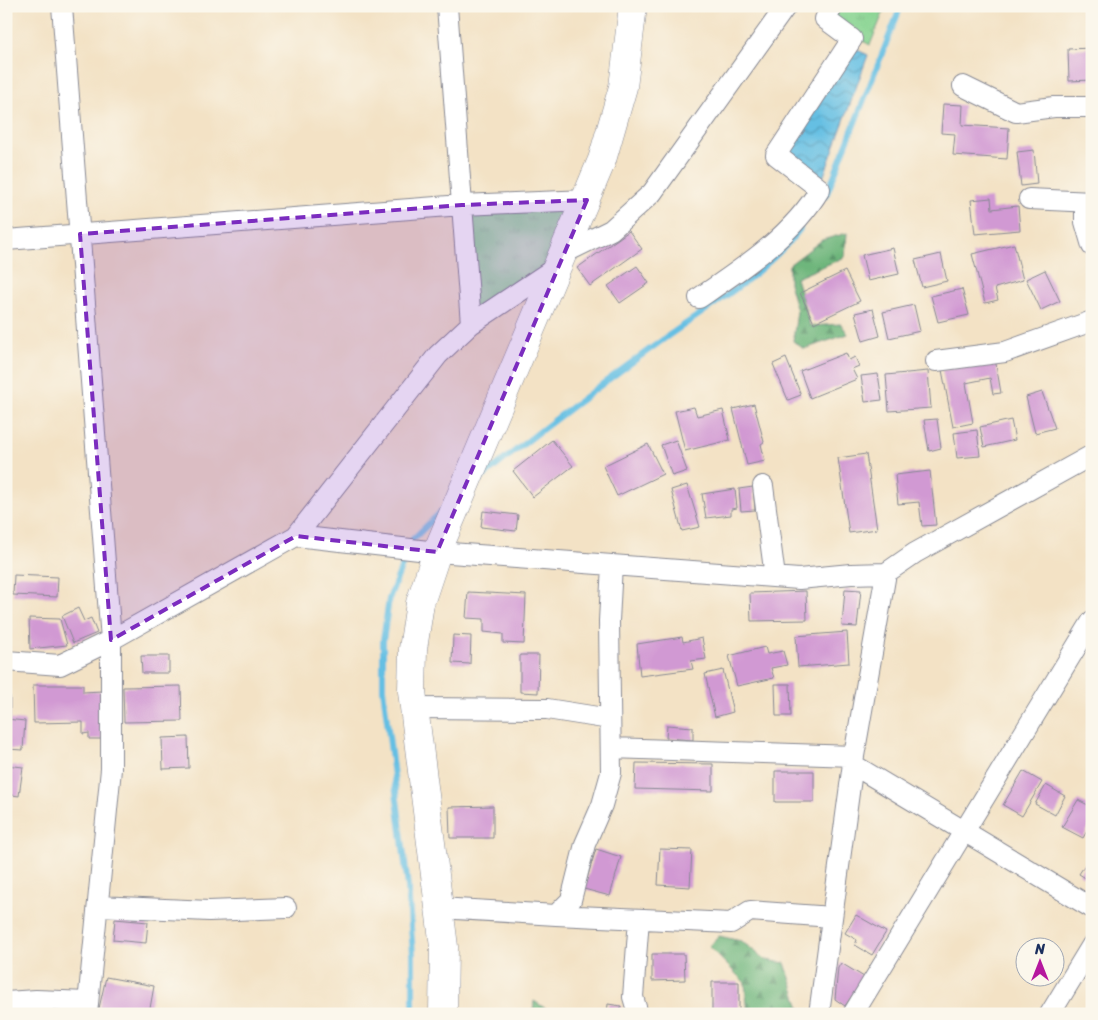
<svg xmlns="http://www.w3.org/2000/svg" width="1098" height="1020" font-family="Sriracha,sans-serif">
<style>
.grass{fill:url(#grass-tufts);stroke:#528278}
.forest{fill:url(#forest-firs);stroke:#44726d}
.water{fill:url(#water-waves);stroke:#4077a0}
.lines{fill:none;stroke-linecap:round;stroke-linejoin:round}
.stream{stroke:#65bfe3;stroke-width:6}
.building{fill:#d199d3}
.street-casing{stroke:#878892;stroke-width:22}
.secondary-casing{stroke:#878892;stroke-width:29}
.street{stroke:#fff;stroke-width:20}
.secondary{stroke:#fff;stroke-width:28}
.marked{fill:#7b2cbf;fill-opacity:0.2;stroke:#7b2cbf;stroke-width:4;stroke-dasharray:10 6;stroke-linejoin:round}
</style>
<defs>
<pattern id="grass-tufts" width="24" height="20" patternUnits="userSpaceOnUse" patternTransform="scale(1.25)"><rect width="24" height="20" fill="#88d492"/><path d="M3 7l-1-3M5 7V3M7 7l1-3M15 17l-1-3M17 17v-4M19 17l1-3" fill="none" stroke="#75b680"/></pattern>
<pattern id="forest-firs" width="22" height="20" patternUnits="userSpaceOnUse" patternTransform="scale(1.25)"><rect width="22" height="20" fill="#6eb67c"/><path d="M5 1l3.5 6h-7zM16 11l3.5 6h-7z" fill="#5a9469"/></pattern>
<pattern id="water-waves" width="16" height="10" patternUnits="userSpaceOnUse" patternTransform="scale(1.25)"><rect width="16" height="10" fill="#65bfe3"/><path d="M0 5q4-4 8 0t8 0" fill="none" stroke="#529cbb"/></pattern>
</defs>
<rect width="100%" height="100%" fill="#fbf7ec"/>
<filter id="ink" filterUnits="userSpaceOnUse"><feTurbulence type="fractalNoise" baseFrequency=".02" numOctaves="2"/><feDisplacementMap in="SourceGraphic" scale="10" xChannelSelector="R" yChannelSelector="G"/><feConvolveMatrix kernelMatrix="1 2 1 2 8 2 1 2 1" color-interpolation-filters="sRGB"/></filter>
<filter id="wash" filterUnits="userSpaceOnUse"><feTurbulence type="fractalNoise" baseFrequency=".0096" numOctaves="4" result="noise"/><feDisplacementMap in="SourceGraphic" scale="20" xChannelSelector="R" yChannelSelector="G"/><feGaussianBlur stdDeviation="1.12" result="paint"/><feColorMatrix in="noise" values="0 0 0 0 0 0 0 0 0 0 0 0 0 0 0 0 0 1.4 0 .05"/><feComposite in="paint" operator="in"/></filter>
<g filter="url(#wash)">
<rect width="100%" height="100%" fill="#f3e2c5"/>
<path class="grass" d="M833 6H886L870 45 825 19Z
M587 200 558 266 471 314 462 205Z"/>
<path class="forest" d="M847 233 845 257 796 278 810 326 841 324 848 334 804 349 793 341 797 311 789 283V265L822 240Z
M719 936 741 941 766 960 785 963 802 1014H748L745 983 709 947Z
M534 1001 554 1014H533Z"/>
<path class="water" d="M853 48 868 55 823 178 790 151Z"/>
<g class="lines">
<path class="stream" d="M826 196 901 6
M478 481C539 430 603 383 668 336 711 306 769 270 800 229
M413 1014V954L408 887 383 689V641L389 599 412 540 445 508"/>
</g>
<g id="blocks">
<path class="building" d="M1092 48V80L1069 81 1068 49Z
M943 104 963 105 962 125 1009 128 1007 159 953 155 955 134 941 133Z
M1034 150 1037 184 1021 186 1017 152Z
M991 198 992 209 1018 206 1020 230 975 234 971 200Z
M629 231 642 249 590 286 577 268Z
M1014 244 1023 280 995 288 998 300 985 303 972 254Z
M893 248 899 274 868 281 862 255Z
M941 254 947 281 922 287 915 260Z
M637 266 649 283 620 303 608 286Z
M1045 270 1060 301 1041 310 1026 279Z
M845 271 860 301 814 323 800 293Z
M962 289 969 315 938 322 931 296Z
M914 305 920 331 889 338 883 312Z
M873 309 880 336 863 341 855 313Z
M846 353 849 360 855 357 859 366 852 369 857 379 810 398 800 371Z
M786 358 801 395 788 400 773 364Z
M990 361 996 364 1001 393 993 394 990 378 966 383 973 423 953 427 942 370Z
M928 371 931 408 889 411 886 375Z
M878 374 882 400 865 402 861 376Z
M1042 392 1055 428 1035 433 1026 397Z
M754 404 764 442 761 444 765 461 747 465 733 409Z
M694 407 697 416 723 410 730 440 685 451 675 411Z
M937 419 941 448 929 451 924 420Z
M1011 420 1015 440 984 447 980 427Z
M977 430 980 456 957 458 954 433Z
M552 440 573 466 533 497 513 471Z
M676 440 687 471 672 476 661 445Z
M648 444 663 474 617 496 603 466Z
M866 454 877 529 849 533 838 458Z
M930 471 936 525 922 526 919 502 898 504 895 475Z
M687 485 700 527 682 531 671 490Z
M753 487 755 510 741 511 739 489Z
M735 489 737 508 731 509V515L706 518 702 494Z
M9 504 10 520H6V505Z
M483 511 518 515 516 531 481 527Z
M14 575 58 577 57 597 13 595Z
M845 589 861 590 857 627 842 626Z
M806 591 807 620 751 621 750 593Z
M468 592 526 595 524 644 503 643V634L484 632V619L466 618Z
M78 608 84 621 91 618 97 633 73 643 62 616Z
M29 618 60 619 67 645 30 649Z
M847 632 849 663 798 667 796 636Z
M453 635 471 636 470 664 452 663Z
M682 637 683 642 702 638 706 659 691 661 693 669 640 676 637 644Z
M765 647 767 654 783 651 787 665 771 668 774 678 737 686 729 656Z
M520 655H539L538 693 520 692Z
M141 656H169V673H142Z
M723 670 733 712 715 717 705 674Z
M775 684H790L791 716H776Z
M33 685H83V692L102 691V739H89V733L83 734V722L34 723Z
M181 686 182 721 124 722 123 687Z
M6 696H10V718H6Z
M6 719 25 721 23 750 6 749Z
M667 725 693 727V740L666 738Z
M188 737 189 768 163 769 162 738Z
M636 763 713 764V791L635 789Z
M6 765 23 767 19 796 6 794Z
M775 771H814V802H775Z
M1023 771 1042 782 1022 816 1003 805Z
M1046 785 1065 796 1055 815 1035 804Z
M1078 800 1092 807V822L1083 838 1062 827Z
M493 806V838H450L449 807Z
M596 849 621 857 610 896 584 889Z
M660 849 692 850 690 887 658 885Z
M1092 854V882L1079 874Z
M856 915 886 932 872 955 855 945 857 940 845 933Z
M115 919 148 922 146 943 113 940Z
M652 954H684L685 980 652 981Z
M841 963 864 977 845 1006 835 999 838 968Z
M106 977 154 986 149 1014 98 1013Z
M712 982H739V1014H712Z
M608 1004 621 1006 620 1014H607Z"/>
</g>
</g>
<g filter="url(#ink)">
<use href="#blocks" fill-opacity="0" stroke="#878892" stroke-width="1"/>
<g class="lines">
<g class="street-casing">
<path id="street" d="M62 6 111 640V769L87 1014
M447 6 471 324
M963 86 1016 112 1054 107H1092
M1029 199 1092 202
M1085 202V222L1092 246
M6 240 462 205 587 200
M564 253 611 230 652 193 786 6
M699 298C743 268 792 236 820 189L776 155 852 39 825 19 833 6
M936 361 1005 352 1092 321
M763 486 775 577
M296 536 438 355 471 324 558 266
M6 661 60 665 111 640 296 536 437 552 799 579 851 574 886 573 915 553 1092 455
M414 708 547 709 610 719
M611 748 854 756
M852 764 1092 908
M98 906 209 911 286 908
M439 908 556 915 571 900 585 844 602 805 611 773 609 621 612 565
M556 915 731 923 750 911 832 917
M6 1002 36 1000 88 1002
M638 1014 633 997 639 919
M819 1014 854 756 886 573
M853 1014 1092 621
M1050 1014 1092 945"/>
</g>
<g class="secondary-casing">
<path id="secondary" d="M443 1014 444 947 412 691 413 649 420 603 437 552 602 160 623 87 633 6"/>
</g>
<use href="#street" class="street"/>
<use href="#secondary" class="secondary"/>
</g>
</g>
<path class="marked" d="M587 200 437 552 296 536 111 640 80 234 462 205Z"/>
<rect width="1098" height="1020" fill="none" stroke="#fbf7ec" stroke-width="25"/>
<g transform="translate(1040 962)"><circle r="24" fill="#fbf7ec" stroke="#a1a7b3"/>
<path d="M0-4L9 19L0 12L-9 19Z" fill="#b5179e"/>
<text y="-8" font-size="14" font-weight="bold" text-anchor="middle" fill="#1b2f5e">N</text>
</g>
</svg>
